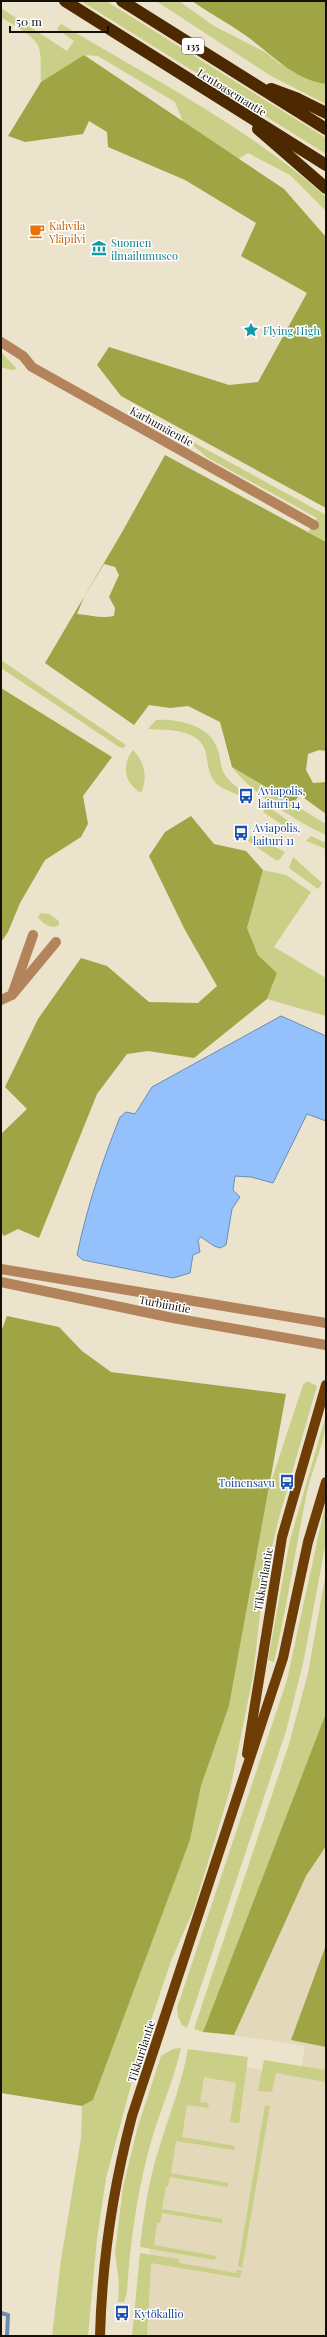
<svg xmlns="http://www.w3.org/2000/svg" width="327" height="2337" font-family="'Playfair Display',serif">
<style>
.built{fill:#e3d8b9}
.green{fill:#c9cf86}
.forest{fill:#9fa545;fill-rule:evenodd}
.water{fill:#94c1fb;stroke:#6d8cb2}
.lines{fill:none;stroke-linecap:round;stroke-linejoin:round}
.stream{stroke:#6d8cb2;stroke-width:4}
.minor{stroke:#b3845b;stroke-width:10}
.major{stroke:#6d3d05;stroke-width:10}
.highway{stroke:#4d2902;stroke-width:12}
.labels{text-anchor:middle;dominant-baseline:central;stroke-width:3;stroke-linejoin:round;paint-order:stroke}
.shield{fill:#fff;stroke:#5a5852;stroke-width:1}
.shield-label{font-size:10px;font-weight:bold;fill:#131008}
.street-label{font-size:11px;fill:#131008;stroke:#fff}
.food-label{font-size:11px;fill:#c56008;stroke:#fff;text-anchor:start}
.culture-label{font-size:11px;fill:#0d838f;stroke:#fff;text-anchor:start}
.transit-label{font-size:11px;fill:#164399;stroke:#fff;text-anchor:start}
</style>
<rect width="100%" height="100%" fill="#ece3cc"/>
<path class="built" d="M326 1846V2336H147L151 2210 187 2080 236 2065 300 2077 305 2046 234 2035 306 1876Z"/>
<path class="green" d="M81 1H106L326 138V154Z
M156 1H179L214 26 265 52 280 64 316 82 326 84V104L271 76Z
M1 8 67 51 74 41 57 29 61 24C149 77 250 128 326 197V211L290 175 248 153 238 159 183 122 175 102 98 56 84 55 41 82C40 72 42 58 39 48 37 37 11 24 1 17Z
M1 352 17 369 11 370 1 367Z
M182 436 326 515V542L308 532 317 518 208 458Z
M1 660 126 745 123 748 119 747 1 668Z
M156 720C173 718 203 724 213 740 227 762 212 770 241 790L238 795C230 791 219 788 214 781 202 764 214 744 188 734 176 729 161 730 148 729Z
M133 750C145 762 148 778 141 793 124 782 121 766 133 750Z
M232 767 326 824V835C296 821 251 793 232 767Z
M267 806 297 827 296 834 263 812Z
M251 835 285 852 280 859 277 861 248 841Z
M311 836 326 843V849L306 841Z
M293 857 322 883 318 889 289 868Z
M263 870 286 875 311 892 274 947 326 978V1016L267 999 277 973 258 955 247 928Z
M41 913 49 914 59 921V925C51 930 43 924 38 917Z
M307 1381 317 1386 280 1514 268 1563 261 1605 253 1676 230 1790 193 1911 171 1961 138 2059 106 2178 97 2239 88 2336H52L61 2260 81 2138 82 2106 93 2100 190 1840 201 1786 229 1706 269 1488 303 1385Z
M326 1415C326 1444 311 1469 306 1497 295 1552 287 1607 274 1662L268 1660 290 1540Z
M326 1501V1541L304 1659 286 1731 187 2028 182 2025 178 2017 177 2008 287 1680Z
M326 1572V1713L203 2032 194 2029 289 1744 308 1673Z
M181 2048C173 2084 157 2117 148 2153 136 2199 130 2245 127 2292L124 2302H118L119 2283 115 2253 123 2187 138 2126 161 2056 173 2049Z
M188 2049 248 2057 239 2123 230 2122 236 2083 204 2077 200 2102 209 2103 208 2108 187 2105 182 2137 235 2146 234 2150 176 2141 171 2173 228 2183V2187L170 2177 168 2186H166L162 2209 222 2219V2223L162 2213 160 2223H157L154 2245 216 2256 215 2260 140 2247C144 2213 149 2178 160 2145 170 2113 182 2082 188 2049Z
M264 2060 326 2070V2082L276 2073 272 2092 258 2091Z
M265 2105 270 2106 242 2268 238 2266Z
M140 2253 179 2259V2263L236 2273 237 2270H242L240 2278 151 2263 147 2336H132Z"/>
<path class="forest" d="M192 1H326V84C292 79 271 53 245 35 228 23 209 13 192 1Z
M84 55 284 189 326 237V508L121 396 97 365 109 347 229 385 258 382 307 293 241 256 256 223 185 180 108 147 107 132 89 121 83 134 25 142 8 136 41 82Z
M165 455 326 542V751L319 750 308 754 306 770 313 783 326 782V814L300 795 293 803 232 767 220 722 188 706 170 708 149 705 134 725 45 663 121 534ZM104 564 115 567 119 575 109 597 115 608 114 616C102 619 90 615 77 614L84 597Z
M1 688 112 757 83 796 88 824 81 837 45 860 20 903 8 932 1 942Z
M191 816 214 844 246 851 263 870 247 928 258 955 277 973 267 999 194 1058 148 1051 127 1054 97 1094 39 1238 18 1229 4 1236 1 1232V1134L27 1109 5 1087 38 1019 81 958 107 966 149 1002 198 1003 217 986 185 930 149 856 165 832Z
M7 1316 59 1327 82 1351 111 1372 286 1394 229 1706 201 1786 190 1840 93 2100 82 2106 1 2093V1332Z
M326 1713V1846L306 1876 234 2035 203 2032Z
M326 1945V2047L291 2040Z"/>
<path class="water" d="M281 1016 326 1036V1121L307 1114 273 1183 251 1177 235 1176 233 1190 240 1197 232 1209 226 1245 220 1248 214 1246 201 1237 198 1240 200 1252 193 1255 190 1273 173 1278 83 1260 77 1255C87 1207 102 1162 120 1117L126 1112 135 1114 152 1087Z"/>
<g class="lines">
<path class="stream" d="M1 2313 8 2315 7 2336"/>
<path class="minor" d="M1 342 23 356 32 367 314 525
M33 935 12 995 56 942
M1 1000 12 995
M1 1269 326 1323
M1 1282 173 1318 326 1345"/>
<path class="major" d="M247 1754 282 1537 326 1385
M100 2336C102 2261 113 2188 132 2116L283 1658 308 1542 326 1482"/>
<path class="highway" d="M65 1 326 165
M122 1 326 129
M271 89 298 99 326 113
M258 129 326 188"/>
</g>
<defs>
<g id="cafe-bare" transform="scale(1.2)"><path d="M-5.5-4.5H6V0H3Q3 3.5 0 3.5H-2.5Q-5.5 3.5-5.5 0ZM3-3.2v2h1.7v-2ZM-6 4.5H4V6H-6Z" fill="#e8710a" stroke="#fff" stroke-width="2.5" paint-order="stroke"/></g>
<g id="museum-bare" transform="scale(1.2)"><path d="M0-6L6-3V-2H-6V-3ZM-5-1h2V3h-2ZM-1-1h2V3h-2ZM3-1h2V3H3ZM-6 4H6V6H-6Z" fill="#0f9aa8" stroke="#fff" stroke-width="2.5" paint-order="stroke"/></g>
<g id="sight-bare" transform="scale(1.2)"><path d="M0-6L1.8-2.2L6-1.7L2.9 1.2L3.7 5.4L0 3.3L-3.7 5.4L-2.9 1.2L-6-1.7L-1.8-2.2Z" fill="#0f9aa8" stroke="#fff" stroke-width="2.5" paint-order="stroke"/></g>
<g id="bus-bare" transform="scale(1.2)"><path d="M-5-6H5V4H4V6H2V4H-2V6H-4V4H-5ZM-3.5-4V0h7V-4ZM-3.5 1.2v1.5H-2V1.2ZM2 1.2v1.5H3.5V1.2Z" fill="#1a4fb4" stroke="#fff" stroke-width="2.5" paint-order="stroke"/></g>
</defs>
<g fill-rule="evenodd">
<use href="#cafe-bare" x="37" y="231"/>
<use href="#museum-bare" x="99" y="248"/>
<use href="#sight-bare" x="251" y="330"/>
<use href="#bus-bare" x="246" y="796"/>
<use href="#bus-bare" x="241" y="833"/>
<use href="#bus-bare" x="287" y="1482"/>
<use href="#bus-bare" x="122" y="2313"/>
</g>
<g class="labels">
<rect class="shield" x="182" y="38" width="22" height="16" rx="3"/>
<g class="shield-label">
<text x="193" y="46">135</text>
</g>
<g class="street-label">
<text transform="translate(232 92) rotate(32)">Lentoasemantie</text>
<text transform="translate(162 426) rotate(29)">Karhumäentie</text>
<text transform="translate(165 1304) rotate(11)">Turbiinitie</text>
<text transform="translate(263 1579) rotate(-80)">Tikkurilantie</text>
<text transform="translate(141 2051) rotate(-72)">Tikkurilantie</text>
</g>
<g class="food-label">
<text x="49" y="225">Kahvila<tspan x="49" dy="13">Yläpilvi</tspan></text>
</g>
<g class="culture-label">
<text x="111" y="242">Suomen<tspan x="111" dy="13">ilmailumuseo</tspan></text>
<text x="263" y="330">Flying High</text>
</g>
<g class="transit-label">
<text x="258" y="790">Aviapolis,<tspan x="258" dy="13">laituri 14</tspan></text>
<text x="253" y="827">Aviapolis,<tspan x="253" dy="13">laituri 11</tspan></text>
<text x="275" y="1482" text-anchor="end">Toinensavu</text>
<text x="134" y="2313">Kytökallio</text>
</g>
</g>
<rect width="327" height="2337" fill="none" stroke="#131008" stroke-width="4"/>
<path d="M10 26v6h98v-6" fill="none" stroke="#131008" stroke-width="2"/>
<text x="16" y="26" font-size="12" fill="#131008" stroke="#ffffff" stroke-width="3" paint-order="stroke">50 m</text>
</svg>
